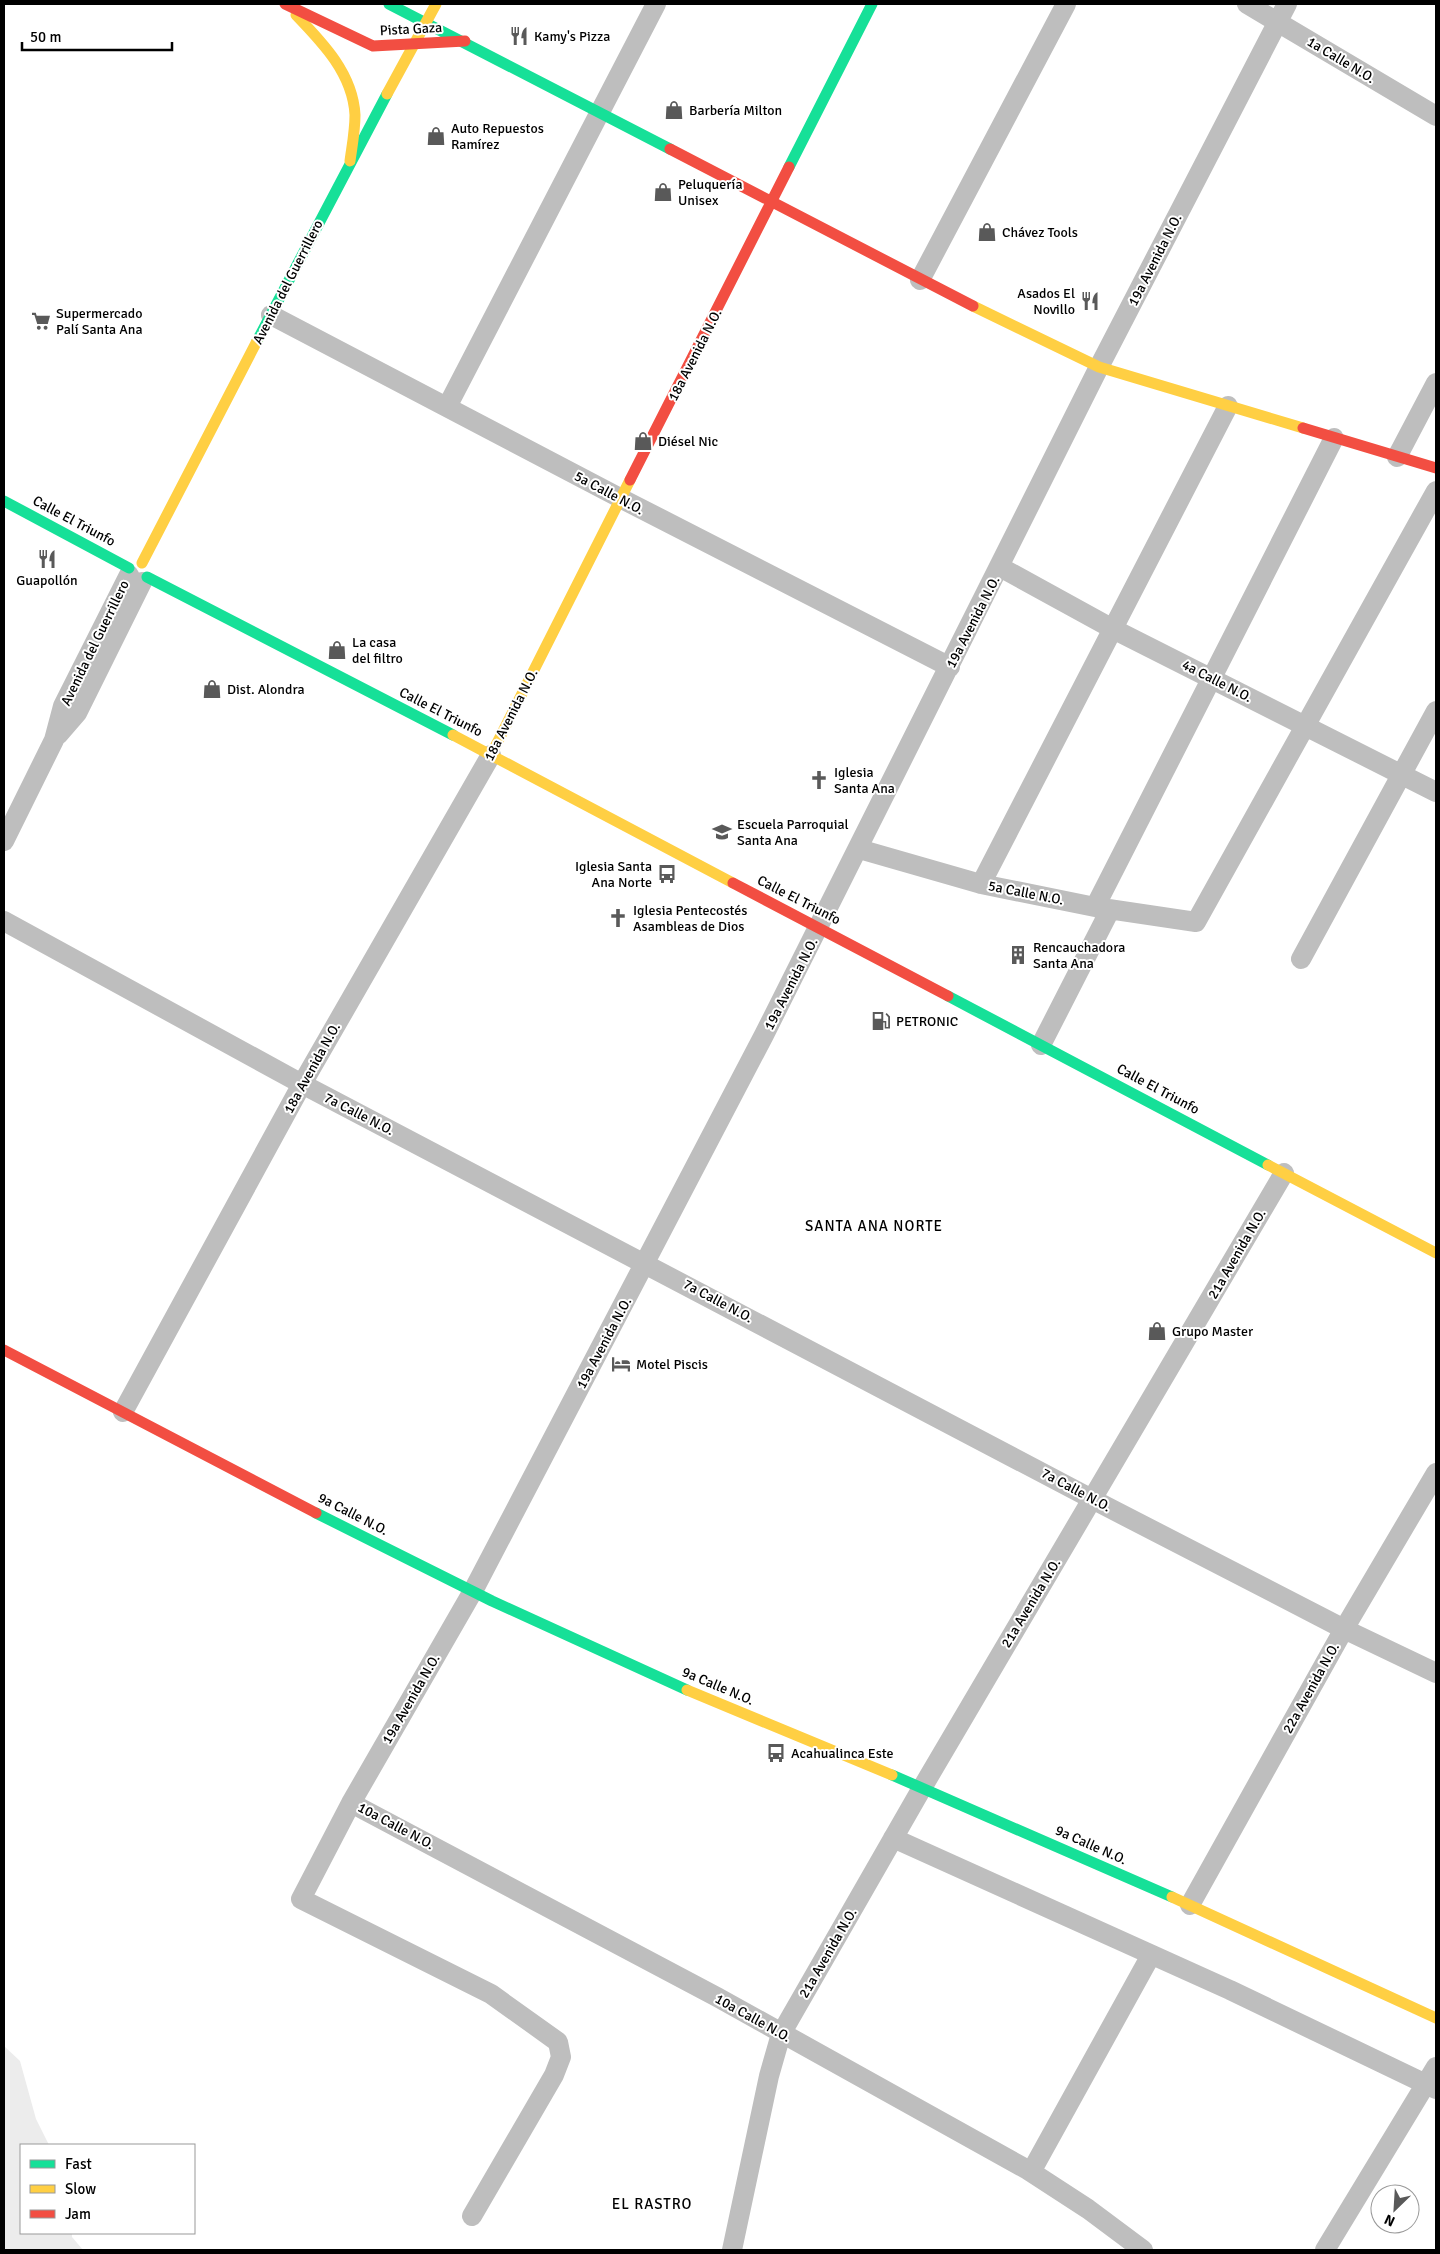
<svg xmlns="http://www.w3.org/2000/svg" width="1440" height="2254" font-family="Signika,sans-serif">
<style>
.green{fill:#ececec}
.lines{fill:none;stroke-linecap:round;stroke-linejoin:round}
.street{stroke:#bebebe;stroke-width:20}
.fast{stroke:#16e098;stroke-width:11}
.slow{stroke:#ffcf43;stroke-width:11}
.jam{stroke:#f24e42;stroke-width:11}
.labels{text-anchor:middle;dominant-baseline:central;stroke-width:4;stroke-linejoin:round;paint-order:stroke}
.street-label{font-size:14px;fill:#000;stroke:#fff}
.poi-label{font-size:14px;fill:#000;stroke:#fff;text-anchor:start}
.neighbourhood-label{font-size:15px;letter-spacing:1px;fill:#000;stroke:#fff}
</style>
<rect width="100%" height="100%" fill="#fff"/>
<path class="green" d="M4 2046 20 2061 36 2119 49 2145H21V2233H72V2237L83 2250H4Z"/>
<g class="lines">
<path class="street" d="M1247 4 1436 116
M920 280 1066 4
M271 315 622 499 950 667
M447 407 656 4
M1397 457 1436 383
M1000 567 1113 629 1436 792
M58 735 77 713 142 582
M4 841 54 740 63 706 129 575
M859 849 981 884 1095 907 1196 922 1436 491
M981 884 1228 406
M1095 907 1334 438
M4 921 302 1084 1092 1499 1344 1629 1436 1673
M1301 959 1436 711
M1041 1045 1110 910
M123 1412 302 1084 491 755
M351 1803 717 1997 1028 2170 1088 2209 1143 2250
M893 1838 1230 1990 1436 2089
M1190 1905 1344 1629 1436 1473
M1031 2172 1151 1955
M472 2216 554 2075 561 2057 558 2042 491 1994 301 1899 351 1803 473 1591 764 1035 1099 367 1287 4
M732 2250 769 2076 781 2034 922 1788 1284 1173
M1325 2250 1436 2067"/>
<path class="fast" d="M389 4 670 149
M789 167 872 4
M257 341 387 94
M4 501 129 568
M147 577 453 735
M948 996 1268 1165
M316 1513 492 1601 687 1690
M892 1775 1172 1897"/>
<path class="slow" d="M296 15C323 43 353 74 355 115 355 131 352 146 350 161
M387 94 436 4
M973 306 1099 367 1303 428
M142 563 257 341
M453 735 733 883
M491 755 630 480
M1268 1165 1436 1253
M687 1690 892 1775
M1172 1897 1436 2018"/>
<path class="jam" d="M285 4 373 46 465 41
M670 149 973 306
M1303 428 1436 468
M630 480 789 167
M733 883 948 996
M4 1350 316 1513"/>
</g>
<defs>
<g id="restaurant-bare" transform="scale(1.5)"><path d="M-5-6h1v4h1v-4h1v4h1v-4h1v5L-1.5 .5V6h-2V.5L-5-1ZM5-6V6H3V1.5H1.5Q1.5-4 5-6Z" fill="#595959" stroke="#fff" stroke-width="2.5" paint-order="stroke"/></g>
<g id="shop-bare" transform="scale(1.5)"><path d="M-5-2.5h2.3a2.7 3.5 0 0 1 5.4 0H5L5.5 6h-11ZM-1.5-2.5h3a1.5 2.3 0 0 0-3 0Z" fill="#595959" stroke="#fff" stroke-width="2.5" paint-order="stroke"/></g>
<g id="supermarket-bare" transform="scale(1.5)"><path d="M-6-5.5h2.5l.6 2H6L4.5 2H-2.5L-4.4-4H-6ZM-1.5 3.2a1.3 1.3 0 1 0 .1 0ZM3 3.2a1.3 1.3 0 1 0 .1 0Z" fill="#595959" stroke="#fff" stroke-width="2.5" paint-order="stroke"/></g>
<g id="church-bare" transform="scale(1.5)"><path d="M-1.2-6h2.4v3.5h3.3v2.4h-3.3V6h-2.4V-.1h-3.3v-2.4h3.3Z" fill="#595959" stroke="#fff" stroke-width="2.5" paint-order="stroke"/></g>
<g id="school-bare" transform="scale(1.5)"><path d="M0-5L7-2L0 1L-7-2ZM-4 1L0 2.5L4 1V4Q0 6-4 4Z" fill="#595959" stroke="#fff" stroke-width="2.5" paint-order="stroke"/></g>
<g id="bus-bare" transform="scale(1.5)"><path d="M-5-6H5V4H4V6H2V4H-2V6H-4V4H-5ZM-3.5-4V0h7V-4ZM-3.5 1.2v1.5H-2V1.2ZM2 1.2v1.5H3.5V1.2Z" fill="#595959" stroke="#fff" stroke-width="2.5" paint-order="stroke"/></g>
<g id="building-bare" transform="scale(1.5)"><path d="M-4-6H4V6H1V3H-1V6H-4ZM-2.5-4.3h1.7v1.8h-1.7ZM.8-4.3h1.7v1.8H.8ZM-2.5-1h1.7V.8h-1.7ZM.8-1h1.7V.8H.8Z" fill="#595959" stroke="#fff" stroke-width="2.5" paint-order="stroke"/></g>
<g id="fuel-bare" transform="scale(1.5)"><path d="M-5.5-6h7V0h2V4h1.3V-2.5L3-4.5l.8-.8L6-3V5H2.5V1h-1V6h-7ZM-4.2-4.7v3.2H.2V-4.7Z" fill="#595959" stroke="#fff" stroke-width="2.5" paint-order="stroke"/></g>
<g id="hotel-bare" transform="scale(1.5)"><path d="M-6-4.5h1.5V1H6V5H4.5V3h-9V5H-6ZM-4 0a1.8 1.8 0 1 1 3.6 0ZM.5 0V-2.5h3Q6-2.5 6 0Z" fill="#595959" stroke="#fff" stroke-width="2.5" paint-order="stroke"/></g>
</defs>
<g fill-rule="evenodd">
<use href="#restaurant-bare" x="519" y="36"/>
<use href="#shop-bare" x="674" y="110"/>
<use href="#shop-bare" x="436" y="136"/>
<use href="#shop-bare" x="663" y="192"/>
<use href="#shop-bare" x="987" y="232"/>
<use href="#restaurant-bare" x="1090" y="301"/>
<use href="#supermarket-bare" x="41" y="321"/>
<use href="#shop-bare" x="643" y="441"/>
<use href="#restaurant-bare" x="47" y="559"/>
<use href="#shop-bare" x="337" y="650"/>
<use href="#shop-bare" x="212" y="689"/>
<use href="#church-bare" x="819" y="780"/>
<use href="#school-bare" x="722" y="832"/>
<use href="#bus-bare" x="667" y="874"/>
<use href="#church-bare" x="618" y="918"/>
<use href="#building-bare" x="1018" y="955"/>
<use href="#fuel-bare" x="881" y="1021"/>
<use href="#shop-bare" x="1157" y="1331"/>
<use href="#hotel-bare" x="621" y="1364"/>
<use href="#bus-bare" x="776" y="1753"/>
</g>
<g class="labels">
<g class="street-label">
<text transform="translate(411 29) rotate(-3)">Pista Gaza</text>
<text transform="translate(1341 60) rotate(31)">1a Calle N.O.</text>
<text transform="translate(1155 260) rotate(-63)">19a Avenida N.O.</text>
<text transform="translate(288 282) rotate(-63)">Avenida del Guerrillero</text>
<text transform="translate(695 355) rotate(-63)">18a Avenida N.O.</text>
<text transform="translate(609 493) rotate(28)">5a Calle N.O.</text>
<text transform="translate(74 521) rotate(28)">Calle El Triunfo</text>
<text transform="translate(973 622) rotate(-63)">19a Avenida N.O.</text>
<text transform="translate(95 643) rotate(-64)">Avenida del Guerrillero</text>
<text transform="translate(1217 681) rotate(27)">4a Calle N.O.</text>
<text transform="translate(441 712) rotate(27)">Calle El Triunfo</text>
<text transform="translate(511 715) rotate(-63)">18a Avenida N.O.</text>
<text transform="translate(1026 893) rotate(11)">5a Calle N.O.</text>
<text transform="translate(799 900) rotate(27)">Calle El Triunfo</text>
<text transform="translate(791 984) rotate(-63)">19a Avenida N.O.</text>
<text transform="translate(312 1068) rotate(-61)">18a Avenida N.O.</text>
<text transform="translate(1158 1089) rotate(28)">Calle El Triunfo</text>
<text transform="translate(359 1114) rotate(27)">7a Calle N.O.</text>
<text transform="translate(1237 1254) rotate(-60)">21a Avenida N.O.</text>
<text transform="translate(718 1301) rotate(28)">7a Calle N.O.</text>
<text transform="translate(604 1343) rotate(-62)">19a Avenida N.O.</text>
<text transform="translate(1076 1490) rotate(28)">7a Calle N.O.</text>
<text transform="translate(353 1514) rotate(27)">9a Calle N.O.</text>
<text transform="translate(1031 1603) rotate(-59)">21a Avenida N.O.</text>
<text transform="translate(718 1686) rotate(23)">9a Calle N.O.</text>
<text transform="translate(1311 1688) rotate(-61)">22a Avenida N.O.</text>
<text transform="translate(411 1699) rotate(-60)">19a Avenida N.O.</text>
<text transform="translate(396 1826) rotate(28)">10a Calle N.O.</text>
<text transform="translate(1091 1845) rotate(24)">9a Calle N.O.</text>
<text transform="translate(828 1953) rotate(-60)">21a Avenida N.O.</text>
<text transform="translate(753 2018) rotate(29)">10a Calle N.O.</text>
</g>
<g class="poi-label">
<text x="534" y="36">Kamy's Pizza</text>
<text x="689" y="110">Barbería Milton</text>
<text x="451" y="128">Auto Repuestos<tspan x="451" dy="16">Ramírez</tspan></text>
<text x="678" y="184">Peluquería<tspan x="678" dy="16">Unisex</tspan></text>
<text x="1002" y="232">Chávez Tools</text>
<text x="1075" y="293" text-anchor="end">Asados El<tspan x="1075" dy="16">Novillo</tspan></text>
<text x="56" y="313">Supermercado<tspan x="56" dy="16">Palí Santa Ana</tspan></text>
<text x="658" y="441">Diésel Nic</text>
<text x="47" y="580" text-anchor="middle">Guapollón</text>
<text x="352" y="642">La casa<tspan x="352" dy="16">del filtro</tspan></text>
<text x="227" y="689">Dist. Alondra</text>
<text x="834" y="772">Iglesia<tspan x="834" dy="16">Santa Ana</tspan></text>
<text x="737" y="824">Escuela Parroquial<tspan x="737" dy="16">Santa Ana</tspan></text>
<text x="652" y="866" text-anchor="end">Iglesia Santa<tspan x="652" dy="16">Ana Norte</tspan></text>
<text x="633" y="910">Iglesia Pentecostés<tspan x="633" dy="16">Asambleas de Dios</tspan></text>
<text x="1033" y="947">Rencauchadora<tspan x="1033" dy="16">Santa Ana</tspan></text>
<text x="896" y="1021">PETRONIC</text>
<text x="1172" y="1331">Grupo Master</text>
<text x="636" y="1364">Motel Piscis</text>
<text x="791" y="1753">Acahualinca Este</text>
</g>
<g class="neighbourhood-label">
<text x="874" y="1226">SANTA ANA NORTE</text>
<text x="652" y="2204">EL RASTRO</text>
</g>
</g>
<rect width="1440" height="2254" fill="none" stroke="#000000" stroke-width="10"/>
<rect x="20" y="2144" width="175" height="90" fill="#ffffff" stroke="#999999"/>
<rect x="30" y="2160" width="25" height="8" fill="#16e098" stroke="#999999"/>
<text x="65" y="2169" font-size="15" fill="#000000">Fast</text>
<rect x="30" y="2185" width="25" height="8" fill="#ffcf43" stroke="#999999"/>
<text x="65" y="2194" font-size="15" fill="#000000">Slow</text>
<rect x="30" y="2210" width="25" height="8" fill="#f24e42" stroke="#999999"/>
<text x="65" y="2219" font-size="15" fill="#000000">Jam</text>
<g transform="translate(1395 2209) rotate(205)"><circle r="24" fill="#ffffff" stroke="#999999"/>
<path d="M0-4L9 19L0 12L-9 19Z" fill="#595959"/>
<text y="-8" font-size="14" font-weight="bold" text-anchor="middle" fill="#000000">N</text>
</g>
<path d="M22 42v8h150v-8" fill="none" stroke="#000000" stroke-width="2.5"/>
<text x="30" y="42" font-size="15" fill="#000000" stroke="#ffffff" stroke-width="4" paint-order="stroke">50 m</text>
</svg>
